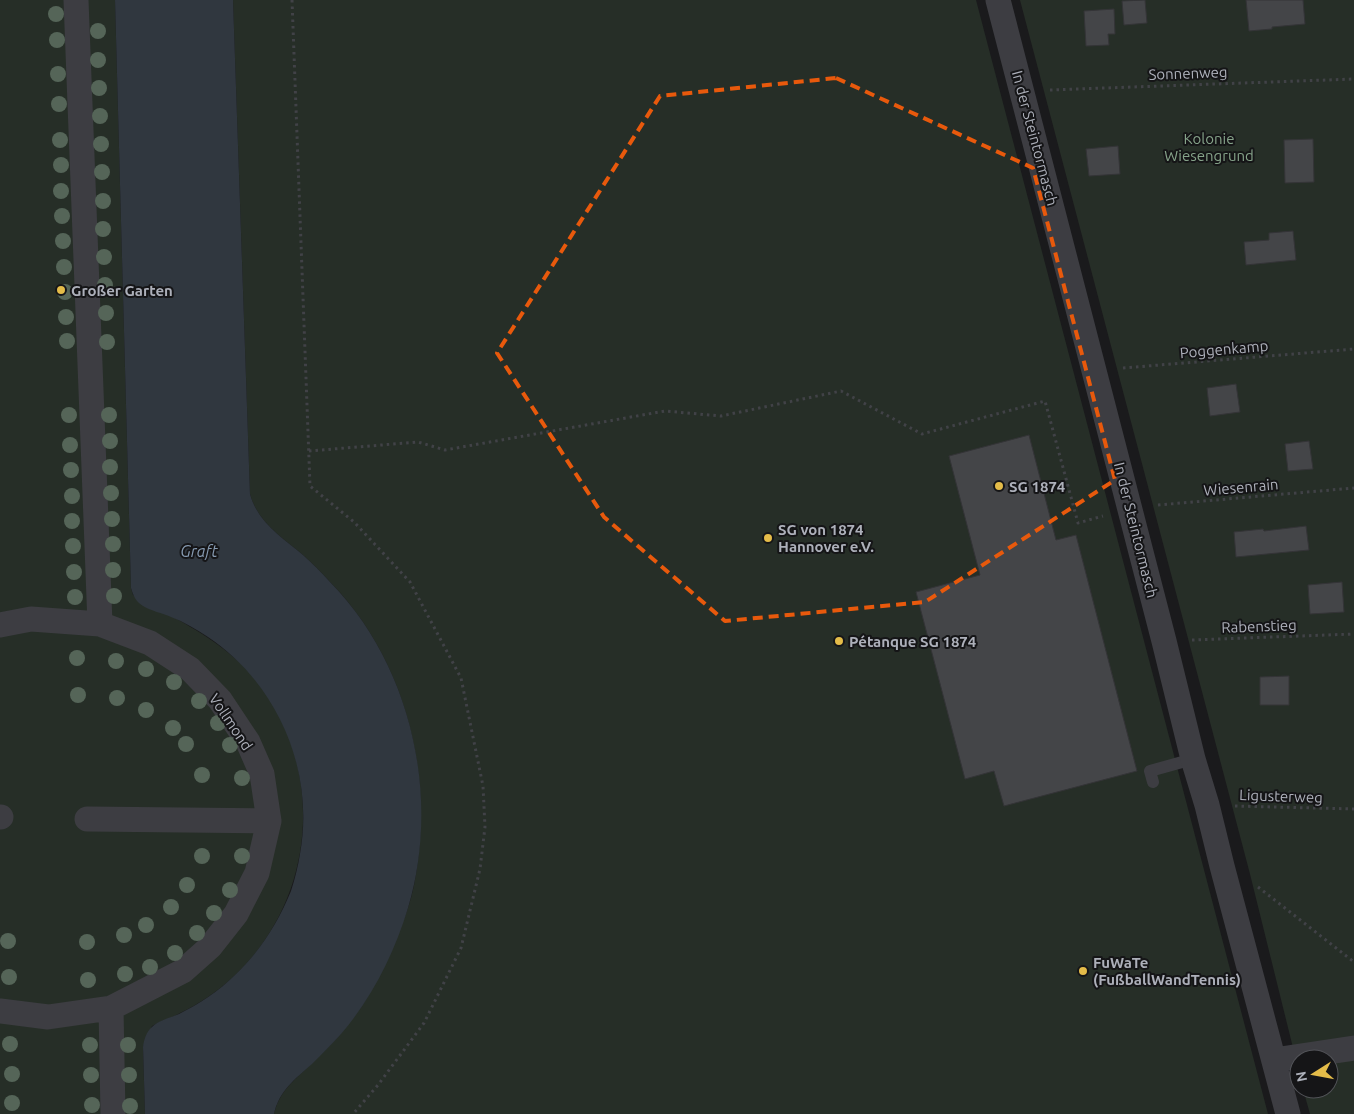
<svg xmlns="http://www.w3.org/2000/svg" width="1354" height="1114" font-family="Ubuntu,sans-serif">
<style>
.green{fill:#262e27}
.water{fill:#30373f}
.building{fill:#444548;stroke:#343437}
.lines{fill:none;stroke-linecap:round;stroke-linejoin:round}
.path{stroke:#414247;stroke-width:3;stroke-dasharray:2.5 4;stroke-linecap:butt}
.lane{stroke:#3d3d42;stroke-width:12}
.street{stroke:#3d3d42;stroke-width:25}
.tree{fill:#556558}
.marked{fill:none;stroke:#e8590c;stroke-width:4;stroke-dasharray:10 6;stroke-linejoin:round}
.poi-dot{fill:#e4bc49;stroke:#151517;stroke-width:2}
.labels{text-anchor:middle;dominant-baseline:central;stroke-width:4;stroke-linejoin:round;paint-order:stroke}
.street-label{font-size:15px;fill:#adb0ba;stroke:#151517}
.park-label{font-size:15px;fill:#86a38a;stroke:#151517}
.poi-label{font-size:15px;font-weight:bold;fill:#adb0ba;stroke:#151517;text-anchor:start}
.water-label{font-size:16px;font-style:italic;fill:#879bb2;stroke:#151517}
</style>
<rect width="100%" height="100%" fill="#1a1a1c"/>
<path class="green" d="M0 0H115L131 588 133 595C170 616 210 634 241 664 328 750 322 895 233 977 217 992 199 1004 180 1013 171 1018 161 1021 152 1026L143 1047 145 1114H0Z
M233 0H976L1268 1114H274C280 1088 300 1076 317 1058 330 1046 342 1033 352 1019 371 996 382 970 393 943 398 932 404 920 408 908 413 893 416 876 418 860 431 762 401 654 330 582 322 573 313 564 303 555 282 537 258 523 250 494Z
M1020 0H1354V1114H1310L1303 1089H1329V1059H1299V1072L1250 874Z"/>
<path class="water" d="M115 0H233L250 494C258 523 282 537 303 555 313 564 322 573 330 582 412 665 441 798 408 908 394 954 372 998 341 1034 332 1044 322 1054 312 1064 295 1079 279 1091 274 1114H145L143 1047C144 1040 146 1032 152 1027 159 1020 170 1018 179 1014 199 1004 219 991 235 975 260 951 278 923 291 891 295 879 298 866 300 854 315 771 278 684 208 637 196 629 184 622 171 617 162 613 151 611 143 606 136 602 133 595 131 588Z"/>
<path class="building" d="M1145 0 1147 23 1124 25 1122 1Z
M1246 0H1303L1305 24 1272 27V29L1249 31Z
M1114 9 1115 34H1108L1109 45 1086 46 1084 11Z
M1313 139 1314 182 1285 183 1284 140Z
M1118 146 1120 174 1089 176 1086 149Z
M1293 231 1296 260 1246 265 1244 242 1269 240V233Z
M1236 384 1240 412 1210 416 1207 388Z
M1029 435 1056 540 1076 535 1137 771 1004 806 994 771 965 779 916 592 980 575 949 456Z
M1309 441 1313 469 1288 471 1285 444Z
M1306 526 1309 550 1236 557 1234 532 1263 529 1264 531Z
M1342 582 1344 612 1310 614 1308 585Z
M1289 676V705H1260V677Z"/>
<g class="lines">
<path class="path" d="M292 0 310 486 354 522 410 582 461 678 483 786 485 827 480 869 461 948 424 1023 378 1085 353 1114
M1050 90 1354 79
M1123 368 1354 349
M309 451 418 442 445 450 665 411 721 416 841 391 922 434 1045 401 1078 523 1103 516
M1158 505 1354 488
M1192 640 1354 634
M1235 806 1354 809
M1258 887 1354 962"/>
<path class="lane" d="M1153 782 1150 771 1193 759"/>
<path class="street" d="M76 0 100 624
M998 0 1164 641 1193 759 1207 805 1222 866 1288 1114
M0 625 31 619 100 624 150 643 190 669 220 700 248 742 262 774 269 821 257 873 236 914 210 947 183 971 111 1008 48 1017 0 1011
M0 817H1
M87 819 269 821
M111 1008 113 1114
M1274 1060 1354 1048"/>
</g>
<g class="tree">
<circle cx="56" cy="14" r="8"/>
<circle cx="98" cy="31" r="8"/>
<circle cx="57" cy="40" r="8"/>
<circle cx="98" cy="60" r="8"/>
<circle cx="58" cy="74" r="8"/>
<circle cx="99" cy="88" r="8"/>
<circle cx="59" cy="104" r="8"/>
<circle cx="100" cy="116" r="8"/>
<circle cx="60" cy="140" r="8"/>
<circle cx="101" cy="144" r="8"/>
<circle cx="61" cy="165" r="8"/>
<circle cx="102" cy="172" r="8"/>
<circle cx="61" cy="191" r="8"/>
<circle cx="103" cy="201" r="8"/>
<circle cx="62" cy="216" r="8"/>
<circle cx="103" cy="229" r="8"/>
<circle cx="63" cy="241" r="8"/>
<circle cx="104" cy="257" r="8"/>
<circle cx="64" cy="267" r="8"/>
<circle cx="105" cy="285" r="8"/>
<circle cx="65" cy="292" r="8"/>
<circle cx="106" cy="313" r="8"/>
<circle cx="66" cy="317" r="8"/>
<circle cx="67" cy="341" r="8"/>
<circle cx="107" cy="342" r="8"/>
<circle cx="69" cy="415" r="8"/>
<circle cx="109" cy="415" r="8"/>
<circle cx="110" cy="441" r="8"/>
<circle cx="70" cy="445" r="8"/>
<circle cx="110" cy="467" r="8"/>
<circle cx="71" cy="470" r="8"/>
<circle cx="111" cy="493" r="8"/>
<circle cx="72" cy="496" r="8"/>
<circle cx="112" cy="519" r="8"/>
<circle cx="72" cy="521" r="8"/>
<circle cx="113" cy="544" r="8"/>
<circle cx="73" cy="546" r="8"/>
<circle cx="113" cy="570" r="8"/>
<circle cx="74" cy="572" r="8"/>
<circle cx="114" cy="596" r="8"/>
<circle cx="75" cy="597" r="8"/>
<circle cx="77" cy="658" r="8"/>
<circle cx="116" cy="661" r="8"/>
<circle cx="146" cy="669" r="8"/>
<circle cx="174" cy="682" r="8"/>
<circle cx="78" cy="695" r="8"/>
<circle cx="117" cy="698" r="8"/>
<circle cx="199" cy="701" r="8"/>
<circle cx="146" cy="710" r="8"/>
<circle cx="218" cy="723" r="8"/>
<circle cx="173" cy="728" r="8"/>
<circle cx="186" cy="744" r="8"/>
<circle cx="230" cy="745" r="8"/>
<circle cx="202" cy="775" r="8"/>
<circle cx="242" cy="778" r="8"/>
<circle cx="202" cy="856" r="8"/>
<circle cx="242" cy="856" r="8"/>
<circle cx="187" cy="885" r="8"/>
<circle cx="230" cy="890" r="8"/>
<circle cx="171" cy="907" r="8"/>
<circle cx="214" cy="913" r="8"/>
<circle cx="146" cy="925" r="8"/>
<circle cx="197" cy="933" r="8"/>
<circle cx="124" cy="935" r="8"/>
<circle cx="8" cy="941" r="8"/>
<circle cx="87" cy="942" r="8"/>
<circle cx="175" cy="953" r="8"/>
<circle cx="150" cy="967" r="8"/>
<circle cx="125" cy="974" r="8"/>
<circle cx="9" cy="977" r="8"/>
<circle cx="88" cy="980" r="8"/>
<circle cx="10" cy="1044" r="8"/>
<circle cx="90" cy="1045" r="8"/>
<circle cx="128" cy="1045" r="8"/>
<circle cx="12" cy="1074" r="8"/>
<circle cx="91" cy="1075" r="8"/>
<circle cx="129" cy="1075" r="8"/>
<circle cx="12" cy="1103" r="8"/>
<circle cx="92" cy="1105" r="8"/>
<circle cx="130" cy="1106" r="8"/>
</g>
<path class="marked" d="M836 78 1033 168 1115 480 925 602 725 621 604 517 497 353 660 96Z"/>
<g class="poi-dot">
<circle cx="61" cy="290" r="5"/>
<circle cx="999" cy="486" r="5"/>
<circle cx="768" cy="538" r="5"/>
<circle cx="839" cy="641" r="5"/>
<circle cx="1083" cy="971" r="5"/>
</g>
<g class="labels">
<g class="street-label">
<text transform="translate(1188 73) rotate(-2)">Sonnenweg</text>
<text transform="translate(1035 138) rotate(75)">In der Steintormasch</text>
<text transform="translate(1224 349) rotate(-5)">Poggenkamp</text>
<text transform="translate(1241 487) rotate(-5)">Wiesenrain</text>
<text transform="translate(1136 530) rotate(76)">In der Steintormasch</text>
<text transform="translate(1259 626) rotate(-2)">Rabenstieg</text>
<text transform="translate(231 722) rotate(56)">Vollmond</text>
<text transform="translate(1281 796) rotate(2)">Ligusterweg</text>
</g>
<g class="park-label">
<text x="1209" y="138">Kolonie<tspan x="1209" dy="17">Wiesengrund</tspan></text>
</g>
<g class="poi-label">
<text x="71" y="290">Großer Garten</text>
<text x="1009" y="486">SG 1874</text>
<text x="778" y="529">SG von 1874<tspan x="778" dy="17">Hannover e.V.</tspan></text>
<text x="849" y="641">Pétanque SG 1874</text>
<text x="1093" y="962">FuWaTe<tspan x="1093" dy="17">(FußballWandTennis)</tspan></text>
</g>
<g class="water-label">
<text x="199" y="551">Graft</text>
</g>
</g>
<g transform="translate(1314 1074) rotate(259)"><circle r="24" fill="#151517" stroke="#525358"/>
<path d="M0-4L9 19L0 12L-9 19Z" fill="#e4bc49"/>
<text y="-8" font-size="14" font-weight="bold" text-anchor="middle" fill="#adb0ba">N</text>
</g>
</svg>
